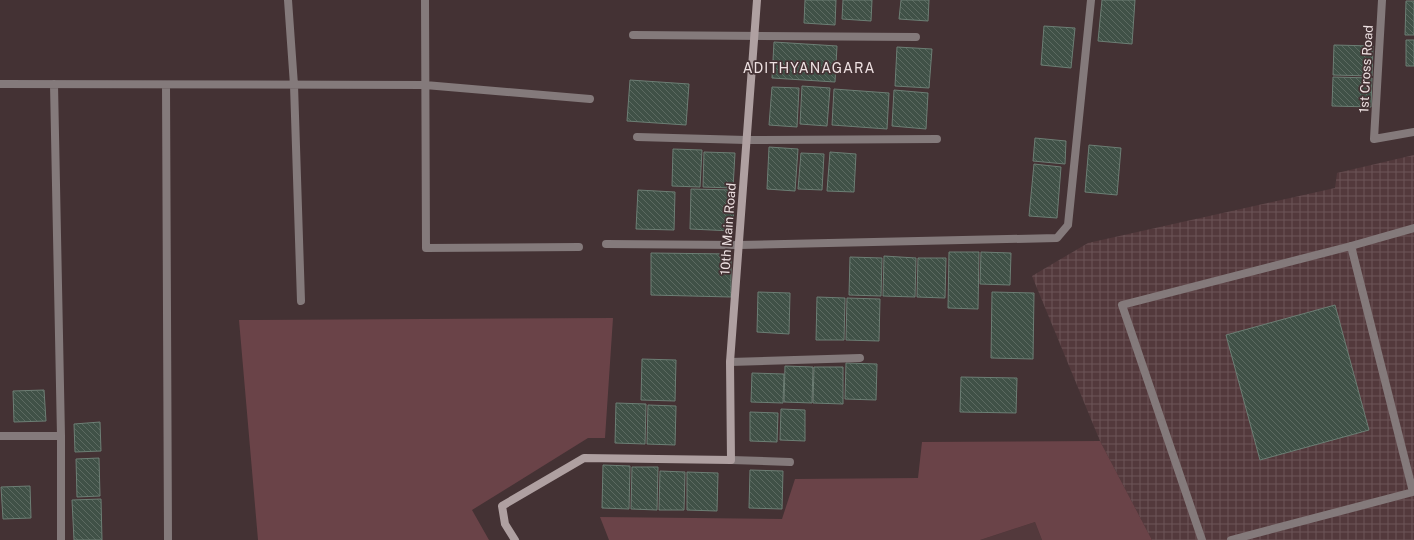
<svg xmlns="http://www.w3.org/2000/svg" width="1414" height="540" font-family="'Public Sans',sans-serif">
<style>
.built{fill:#53393c}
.industrial{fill:url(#industrial-grid)}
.green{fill:#6a4348}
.building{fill:url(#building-back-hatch);stroke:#6c7e74}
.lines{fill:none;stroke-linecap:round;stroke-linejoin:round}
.lane{stroke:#847a7b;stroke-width:8}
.street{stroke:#847a7b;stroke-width:8}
.secondary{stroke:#afa0a1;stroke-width:8}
.labels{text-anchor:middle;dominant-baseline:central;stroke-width:3.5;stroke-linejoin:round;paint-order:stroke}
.street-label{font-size:13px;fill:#eee1e2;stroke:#443234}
.neighbourhood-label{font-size:14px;letter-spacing:1px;fill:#eee1e2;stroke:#443234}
</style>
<defs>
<pattern id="industrial-grid" width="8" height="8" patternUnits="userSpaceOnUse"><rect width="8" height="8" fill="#53393c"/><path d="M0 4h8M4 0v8" fill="none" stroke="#6c5558"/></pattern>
<pattern id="building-back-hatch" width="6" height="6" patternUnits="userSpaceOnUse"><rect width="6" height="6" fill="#405147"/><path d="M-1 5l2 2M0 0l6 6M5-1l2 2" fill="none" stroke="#5c6a61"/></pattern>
</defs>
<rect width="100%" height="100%" fill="#443234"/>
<path class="built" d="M1035 522 1042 540H980Z"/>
<path class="industrial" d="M1414 155V540H1152L1100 441 1032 276 1088 243 1335 188 1337 173Z"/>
<path class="green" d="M613 318 605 438H588L472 510 489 540H258L239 320Z
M1100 441 1152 540H1042L1035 522 980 540H609L600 517 782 519 795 479 918 478 922 442Z"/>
<path class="building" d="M805 0H836L835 25 804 23Z
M843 0H872L871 21 842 19Z
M901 0H929L928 21 899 19Z
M1102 0H1135L1132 44 1098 41Z
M1406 1H1414V35H1405Z
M1044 26 1075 28 1071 68 1041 65Z
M1406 40H1414V66H1406Z
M774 42 837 46 835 82 772 78Z
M1334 45 1373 46 1372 76 1333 75Z
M897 47 932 49 929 88 895 86Z
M1333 77 1372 78 1371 107 1332 106Z
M630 80 689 84 686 125 627 121Z
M802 86 830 88 827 126 800 124Z
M772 87 799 88 797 127 769 125Z
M834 89 889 93 887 129 832 125Z
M894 90 928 93 926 129 892 126Z
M1035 138 1066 141 1065 164 1033 161Z
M1089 145 1121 148 1117 195 1085 192Z
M769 147 798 149 795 191 767 189Z
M673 149 702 150 700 187 672 186Z
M704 152 735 153 733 188 703 187Z
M830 152 856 154 854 192 827 191Z
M801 153 824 154 822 190 798 189Z
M1034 164 1061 167 1057 218 1029 216Z
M691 189 734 190 733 231 690 229Z
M638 190 675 192 674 230 636 229Z
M949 252H979L978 309 948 308Z
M981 252 1011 253 1010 285 980 284Z
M651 253 731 254V297L651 295Z
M884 256 916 258 915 297 883 296Z
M850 257 882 258 881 296 849 295Z
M918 258H946L945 298 917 297Z
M758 292 790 293 789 334 757 332Z
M992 292 1034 293 1033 359 991 358Z
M817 297 845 298 844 340H816Z
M847 298 880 299 879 341 846 340Z
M1335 305 1369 430 1260 460 1226 335Z
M642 359 676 360 675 401 641 400Z
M846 363 877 364 876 400 845 399Z
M785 366 813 367 812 403 784 402Z
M814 367H843V404L813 403Z
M752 373 784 374 783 403 751 402Z
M961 377 1017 378 1016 413 960 412Z
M44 390 46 421 14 422 13 391Z
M616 403 646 404 645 444 615 443Z
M648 405 676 406 675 445 647 444Z
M781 409 805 410V441L780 440Z
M750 412 778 413 777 442 750 441Z
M100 422 101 451 75 452 74 424Z
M99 458 100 496 77 497 76 459Z
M603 465 630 466 629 509 602 508Z
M632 467H658L657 510 631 509Z
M750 470 783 471 782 509 749 508Z
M660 471 685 472 684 510H659Z
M687 472 718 473 717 511 687 510Z
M30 486 31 518 3 519 1 487Z
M101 499 102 540H74L72 500Z"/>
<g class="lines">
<path class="lane" d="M1202 540 1122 305 1351 246 1414 228
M1231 540 1413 492 1351 246"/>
<path class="street" d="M288 0 294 85 301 301
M425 0 426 248 579 247
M1382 0 1374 139 1414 132
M633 35 916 37
M0 84 425 85 590 99
M54 84 61 436V540
M166 85 168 540
M637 137 746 140 937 139
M606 244 739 245 1057 238 1068 225 1091 0
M730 362 860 358
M0 436H61
M731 460 790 462"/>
<path class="secondary" d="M515 540 505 524 502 506 584 458 731 460 730 362 757 0"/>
</g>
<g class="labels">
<g class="street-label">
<text transform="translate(1366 69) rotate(-87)">1st Cross Road</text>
<text transform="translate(728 229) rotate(-86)">10th Main Road</text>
</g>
<g class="neighbourhood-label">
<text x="809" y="68">ADITHYANAGARA</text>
</g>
</g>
</svg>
